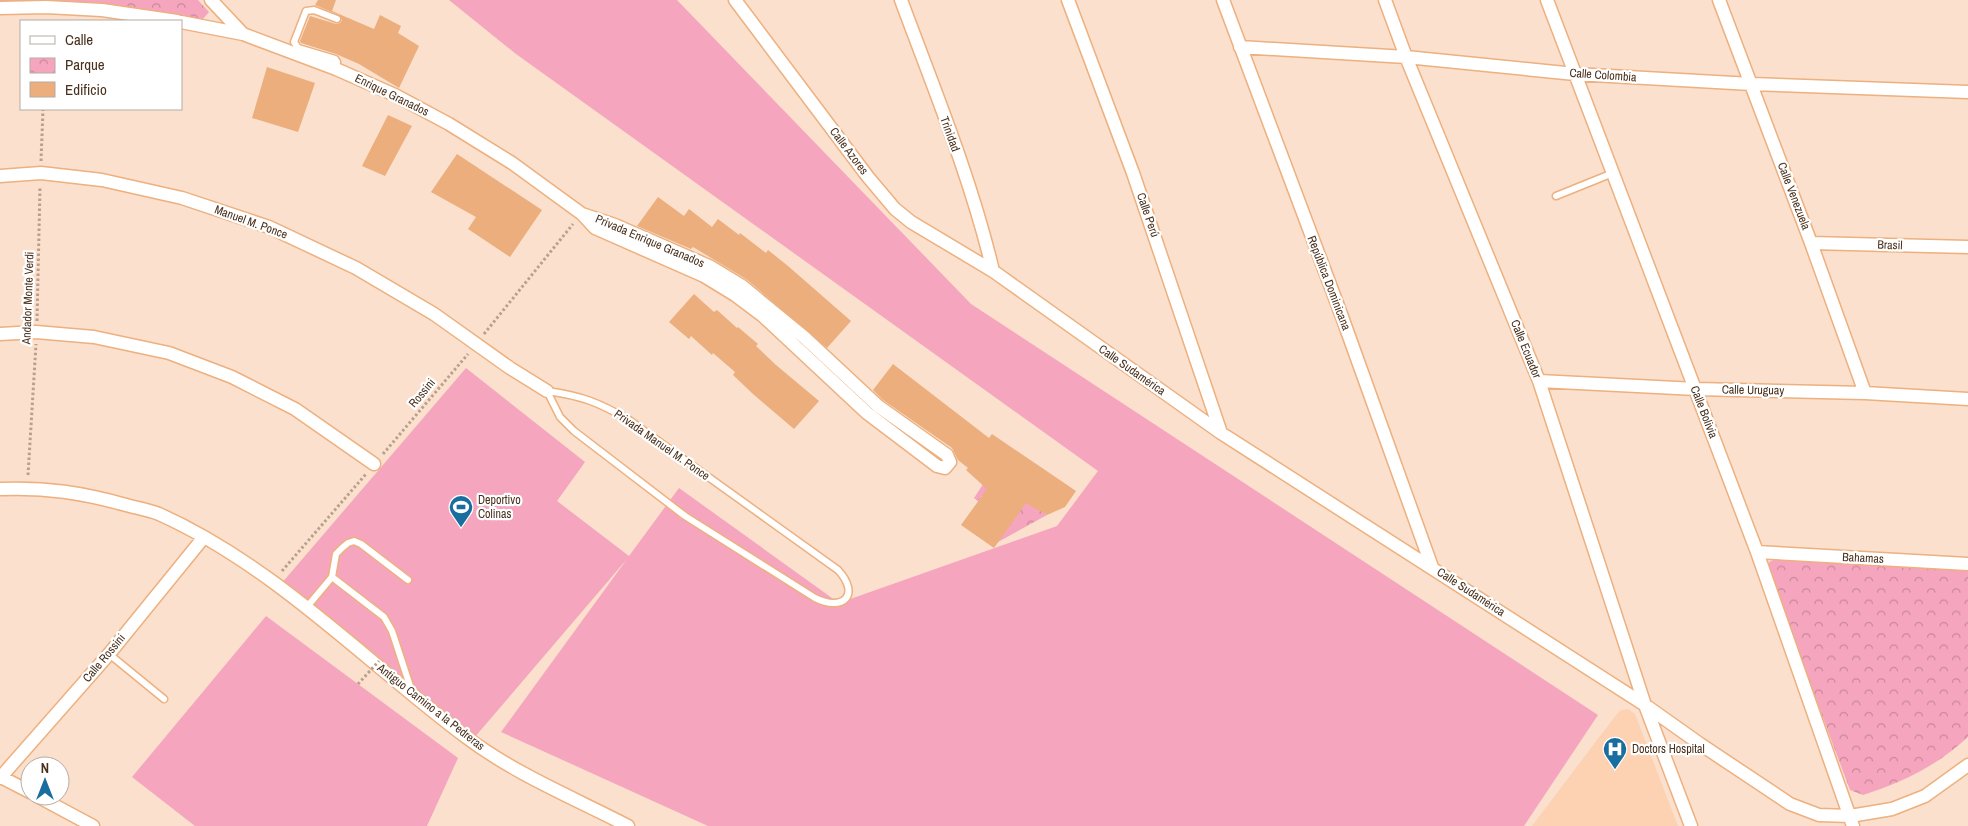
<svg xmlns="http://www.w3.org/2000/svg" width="1968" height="826" font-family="'Archivo Narrow',sans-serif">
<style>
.built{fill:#fcd2b2}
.grass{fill:#f6a5be}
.park{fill:url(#park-crowns)}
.building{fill:#ebae7c}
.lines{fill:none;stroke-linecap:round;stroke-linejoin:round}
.service-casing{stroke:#edb07e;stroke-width:9}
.minor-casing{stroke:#edb07e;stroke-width:15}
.path{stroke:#b99f8c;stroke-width:3;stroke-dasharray:2.5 2.5;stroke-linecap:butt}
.service{stroke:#fff;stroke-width:6}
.minor{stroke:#fff;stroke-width:12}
.path-bridge{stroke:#b99f8c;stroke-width:3;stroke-dasharray:2.5 2.5;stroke-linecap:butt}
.labels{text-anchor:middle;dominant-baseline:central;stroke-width:4.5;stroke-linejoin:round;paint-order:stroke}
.street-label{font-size:12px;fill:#49301c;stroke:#fff}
.poi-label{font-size:12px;fill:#49301c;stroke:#fff;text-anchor:start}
</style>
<defs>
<pattern id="park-crowns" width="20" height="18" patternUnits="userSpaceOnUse" patternTransform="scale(1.25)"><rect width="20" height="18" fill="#f6a5be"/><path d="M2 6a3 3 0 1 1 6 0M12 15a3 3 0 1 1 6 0" fill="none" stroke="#c9879a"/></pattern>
</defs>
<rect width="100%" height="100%" fill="#fae0cd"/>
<path class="built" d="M1628 709 1635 714 1678 826H1532L1616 715 1621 710Z"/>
<path class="grass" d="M449 0H677L971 304 1598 715 1524 826H708L501 732 627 559 474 738 281 584 466 368 585 462 557 501 629 556 679 488 839 603 1057 526 1098 471 516 54Z
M266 616 458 758 427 826H195L132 777Z"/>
<path class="park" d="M0 0H198L209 12 203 19 91 2 0 3Z
M989 475 1047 515 998 542 982 496 978 501 974 498Z
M1778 558 1968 568V737C1935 767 1905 781 1863 795L1850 790 1768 571 1769 562Z"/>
<path class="building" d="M318 0H336L332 11 374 29 380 15 401 26 398 33 419 46 399 88 359 64 336 54 301 43 300 41 310 16 336 24 340 23 342 20 339 15 315 5Z
M267 67 315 83 298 132 252 118Z
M388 115 412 126 385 176 362 166Z
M457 154 542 210 510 257 468 229 476 217 431 192Z
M658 197 684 216 689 209 712 227 718 219 739 235 740 233 766 253 768 250 788 266 851 321 827 348 746 279 693 247 691 249 637 226Z
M694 294 714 312 717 310 737 328 738 327 758 344 756 346 776 365 819 401 794 429 753 394 733 375 735 372 713 353 712 355 691 336 689 339 669 322Z
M893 364 989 438 992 434 1076 491 1065 507 1047 515 1026 503 994 548 961 525 987 489 966 470 968 468 958 460 952 448 883 400 873 390Z"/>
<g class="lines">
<g class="service-casing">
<path id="service" d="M336 69 337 62 335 59 298 48 294 42 306 11 314 10 337 19
M1556 196 1613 173
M547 391C582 396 598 402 629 420L838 570C861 595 843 612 815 598L685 516 574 431 560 417Z
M332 577 384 617 392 631 411 689
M306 608 332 577 336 554 342 548 348 543 354 541 361 544 408 580
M109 654 164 699"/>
</g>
<g class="minor-casing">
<path id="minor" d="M211 0 243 34
M735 0 868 177 895 209 911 222 993 271 1221 433 1645 705 1700 744 1790 804 1819 815 1850 816 1892 809 1925 796 1968 765
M901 0C934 89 971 178 993 271
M1068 0 1133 173 1221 433
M1223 0 1341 314 1432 567
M1385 0 1406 57 1539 381 1645 705 1691 826
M1547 0 1757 552 1853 826
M1719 0 1811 243 1865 393
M0 8 46 7 102 10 177 21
M181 22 243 34 336 69 395 95 449 124 512 163 582 214
M1240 47 1406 57 1575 74 1751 84 1968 92
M0 176 41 173 102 180 182 198 269 227 356 268 434 314 510 368 547 391
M582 214 615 225 709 266 742 286 804 337 878 406 947 455 950 462 945 468 937 466 867 413 763 316 735 295 704 276 595 228Z
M1811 243 1968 247
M0 334 36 332 94 337 169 353 232 377 295 409 374 464
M1539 381 1696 389 1865 393 1968 399
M0 489C46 487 83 493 126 505 137 508 149 510 159 514 275 566 366 662 466 737 515 774 574 798 628 826
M1757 552 1968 564
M1 777 30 792
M0 778 109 654 204 537
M37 796 93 826"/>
</g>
<path class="path" d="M41 161 43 109
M37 321 40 187
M484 334 573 224
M383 454 468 354
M28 475 36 344
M282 571 366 474"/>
<use href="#service" class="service"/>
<use href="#minor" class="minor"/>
<path class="path-bridge" d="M358 684 379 661"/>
</g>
<defs>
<g id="stadium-pin" transform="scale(1.25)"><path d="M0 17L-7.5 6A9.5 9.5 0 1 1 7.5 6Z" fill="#196e9f" stroke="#fff"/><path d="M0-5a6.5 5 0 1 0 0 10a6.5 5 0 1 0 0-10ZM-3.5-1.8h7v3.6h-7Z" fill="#fff"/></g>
<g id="hospital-pin" transform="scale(1.25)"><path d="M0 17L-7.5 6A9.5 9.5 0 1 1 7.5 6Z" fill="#196e9f" stroke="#fff"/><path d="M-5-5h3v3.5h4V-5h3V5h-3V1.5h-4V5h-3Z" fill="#fff"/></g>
</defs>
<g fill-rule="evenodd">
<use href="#stadium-pin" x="461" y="507"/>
<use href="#hospital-pin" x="1615" y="749"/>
</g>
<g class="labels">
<g class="street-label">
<text transform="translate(1603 75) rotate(4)">Calle Colombia</text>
<text transform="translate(392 95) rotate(26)">Enrique Granados</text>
<text transform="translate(950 134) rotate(70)">Trinidad</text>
<text transform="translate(849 151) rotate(53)">Calle Azores</text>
<text transform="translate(1794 196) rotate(69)">Calle Venezuela</text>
<text transform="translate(1148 215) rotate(71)">Calle Perú</text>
<text transform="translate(251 222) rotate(20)">Manuel M. Ponce</text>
<text transform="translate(650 241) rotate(23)">Privada Enrique Granados</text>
<text transform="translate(1890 245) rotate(2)">Brasil</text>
<text transform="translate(1329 283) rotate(69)">República Dominicana</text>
<text transform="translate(28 298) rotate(-88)">Andador Monte Verdi</text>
<text transform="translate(1526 349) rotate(68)">Calle Ecuador</text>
<text transform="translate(1132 370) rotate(35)">Calle Sudamérica</text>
<text transform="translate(1753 390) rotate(1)">Calle Uruguay</text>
<text transform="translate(422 393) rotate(-50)">Rossini</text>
<text transform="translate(1704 412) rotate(69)">Calle Bolivia</text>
<text transform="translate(662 445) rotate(35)">Privada Manuel M. Ponce</text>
<text transform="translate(1863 558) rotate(3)">Bahamas</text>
<text transform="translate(1471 592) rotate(33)">Calle Sudamérica</text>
<text transform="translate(104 658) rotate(-50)">Calle Rossini</text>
<text transform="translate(431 707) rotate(38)">Antiguo Camino a la Pedreras</text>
</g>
<g class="poi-label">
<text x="478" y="500">Deportivo<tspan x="478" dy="14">Colinas</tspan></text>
<text x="1632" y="749">Doctors Hospital</text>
</g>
</g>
<rect x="20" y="20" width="162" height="90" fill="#ffffff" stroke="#b6aca4"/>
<rect x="30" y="36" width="25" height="8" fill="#ffffff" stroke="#b6aca4"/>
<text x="65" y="45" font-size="15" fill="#49301c">Calle</text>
<rect x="30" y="58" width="25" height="15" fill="url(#park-crowns)" stroke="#b6aca4"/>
<text x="65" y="70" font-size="15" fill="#49301c">Parque</text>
<rect x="30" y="82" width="25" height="15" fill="#ebae7c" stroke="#b6aca4"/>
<text x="65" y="95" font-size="15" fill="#49301c">Edificio</text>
<g transform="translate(45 781)"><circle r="24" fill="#ffffff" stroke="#b6aca4"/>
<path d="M0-4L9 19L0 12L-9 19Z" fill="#196e9f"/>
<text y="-8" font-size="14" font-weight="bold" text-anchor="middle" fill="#49301c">N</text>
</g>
</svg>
